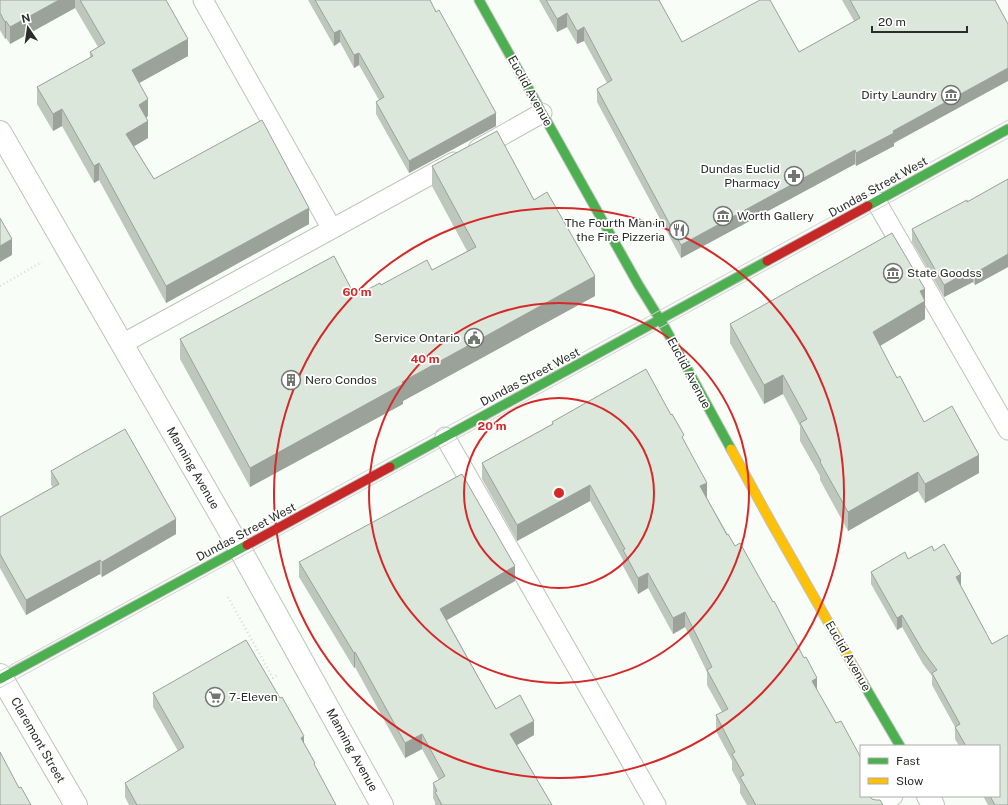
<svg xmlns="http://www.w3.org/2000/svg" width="1008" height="805" font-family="'Public Sans',sans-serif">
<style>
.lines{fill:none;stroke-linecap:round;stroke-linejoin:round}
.lane-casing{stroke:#bec3bd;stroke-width:21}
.street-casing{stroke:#bec3bd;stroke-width:24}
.fast-casing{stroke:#bec3bd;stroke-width:11}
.slow-casing{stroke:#bec3bd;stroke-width:11}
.jam-casing{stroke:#bec3bd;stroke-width:11}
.path{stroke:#dbdddb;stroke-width:2.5;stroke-dasharray:1 3;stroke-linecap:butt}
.lane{stroke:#fefffe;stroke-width:19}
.street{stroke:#fefffe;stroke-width:22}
.fast{stroke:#4caf50;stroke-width:9}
.slow{stroke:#ffc107;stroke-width:9}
.jam{stroke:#c62828;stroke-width:9}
.tram{stroke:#d2d3d2;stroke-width:1}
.wall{fill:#bdc7bc}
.shaded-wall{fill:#9aa299}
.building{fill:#dce7db;stroke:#9aa299}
.ring{fill:none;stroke:#d62828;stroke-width:2}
.labels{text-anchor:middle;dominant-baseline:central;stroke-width:3.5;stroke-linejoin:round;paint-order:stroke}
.street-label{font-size:12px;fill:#292e28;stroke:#fff}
.poi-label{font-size:12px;fill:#292e28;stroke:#fff;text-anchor:end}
.centre{fill:#d62828;stroke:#fff;stroke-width:2}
.ring-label{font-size:12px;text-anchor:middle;font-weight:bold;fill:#d62828;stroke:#fff;stroke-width:3.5;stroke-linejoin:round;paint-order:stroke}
</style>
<rect width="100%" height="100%" fill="#f8fdf7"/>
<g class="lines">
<g class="lane-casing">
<path id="lane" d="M203 0 332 229
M478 149 542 113
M876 201 1008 430
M122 344 454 162
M445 437 656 805
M877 805 893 796"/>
</g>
<g class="street-casing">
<path id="street" d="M0 132 236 542 382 805
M0 675 76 805
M928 796 933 805"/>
</g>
<g class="fast-casing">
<path id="fast" d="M479 0 638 284 664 326 731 449
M868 206 1008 129
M390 467 767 261
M0 679 247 545
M863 683 900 746"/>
</g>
<g class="slow-casing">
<path id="slow" d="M731 449 771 522 863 683"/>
</g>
<g class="jam-casing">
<path id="jam" d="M767 261 868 206
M247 545 390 467"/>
</g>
<path class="path" d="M0 286 42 262
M228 597 273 678 279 674"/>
<use href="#lane" class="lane"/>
<use href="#street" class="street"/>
<use href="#fast" class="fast"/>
<use href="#slow" class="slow"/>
<use href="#jam" class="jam"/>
<path class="tram" d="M0 671 1008 120
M0 688 1008 138"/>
</g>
<path class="wall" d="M0 0H166L188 56 139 83 148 116 146 118 148 138 134 146 154 179 309 224 166 303 99 180 94 183 62 126 53 131 37 104V87L90 58V52L98 47 75 8 10 44 6 38 5 39 0 30Z
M308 0H430L496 126 409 173 376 114V102L379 100 359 65 354 68 340 42 334 46Z
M539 0H659L682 42 799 52 854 21 842 0H995L894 143V146L856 166 855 164 681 258 597 102V89L607 83 584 41 577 44 567 27 557 32Z
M432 166 534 200 595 296 403 401V404L250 487 180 359V339L355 296 381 285 432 270 467 251 432 186Z
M1008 179V267L975 285 973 282 944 297 912 242V229L967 202Z
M925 300V319L880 346 897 378 924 422 979 473 925 503 918 491 848 531 820 480V476L800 441V426L783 394 764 404 730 343V324Z
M552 422 684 441 707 498 817 691 861 796H872L870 797 872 799 883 805H747L740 793V785L732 770V761L716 731V715L722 712 707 685V672L685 627 673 634 648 588 638 594 623 566V560L590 501 517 541 482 479V463L552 424Z
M51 471 176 534 102 577 100 574 26 615 0 568V517L53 487 51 485Z
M944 544 961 574V586L992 644 1008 635V805H988L983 796H999V746H959L955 739V727L932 685V676L923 664 902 627 897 630 871 584V572L905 552 908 559 932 546 934 551Z
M299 562 515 581 447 620 496 709 534 735 517 745 552 805H435V802L433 798V783L439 780 422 749 405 758 355 667 354 668 299 577Z
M153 693 304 743 315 768 336 805H129L125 797V783L178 751 153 707Z"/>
<path class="shaded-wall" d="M59 0H75V8L10 44V27Z
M567 13V27L557 32V19Z
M6 21V38L5 39V22Z
M584 27V41L577 44V31Z
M340 30V42L334 46V33Z
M188 39V56L132 87V70Z
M359 53V65L354 68V55Z
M1008 68V81L894 143V146L856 166V153L893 131Z
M148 99V116L139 122V105Z
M62 109V126L53 131V114Z
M496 113V126L409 173V161Z
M148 121V138L126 151V134Z
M855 150V164L681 258V245Z
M99 163V180L94 183V166Z
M309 208V224L166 303V286Z
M12 239V255L0 262V246Z
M1008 254V267L975 285V273Z
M973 269V282L944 297V285Z
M595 276V296L403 401V404L250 487V468L402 382Z
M925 289V319L873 350V332L920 291Z
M783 375V394L764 404V385Z
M979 455V473L925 503V484Z
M918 472V491L848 531V512Z
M707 483V498L700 502V486Z
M590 485V501L517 541V525Z
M176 519V534L102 577V562Z
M100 560V574L26 615V600Z
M515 566V581L440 624V609Z
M648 573V588L638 594V578Z
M961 574V586L956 577Z
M685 612V627L673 634V618Z
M902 615V627L897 630V618Z
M355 652V667L354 668V653Z
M817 678V694L812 681Z
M534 721V735L510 749V734Z
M422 734V749L405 758V743Z
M304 736V751L301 738Z"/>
<path class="building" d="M0 0H59L10 27 6 21 5 22 0 13Z
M80 0H166L188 39 132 70 148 99 139 105 148 121 126 134 154 179 262 120 309 208 166 286 99 163 94 166 62 109 53 114 37 87 93 56 90 52 105 43Z
M315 0H430L436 12 439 10 496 113 409 161 376 102 384 97 359 53 354 55 340 30 334 33Z
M546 0H659L682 42 760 0H770L799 52 860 18 850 0H995L1008 24V68L893 131 894 133 856 153 855 150 681 245 597 89 612 80 584 27 577 31 567 13 557 19Z
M497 131 534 200 547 192 595 276 402 382 403 384 250 468 180 339 334 256 355 296 380 283 381 285 427 260 432 270 476 247 432 166Z
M1008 179V254L975 273 973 269 944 285 912 229 967 200V202Z
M0 218 12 239 0 246Z
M892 233 925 289 920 291 925 301 873 332 897 378 900 376 924 422 952 406 979 455 925 484 918 472 848 512 820 462 821 461 800 423 807 419 783 375 764 385 730 324Z
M646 369 671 415 672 414 684 435 682 437 707 483 700 486 727 535 728 534 735 546 740 543 773 602 774 601 804 658 806 657 817 678 812 681 836 723 841 721 861 758V796H869L872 799 876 800H880L883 805H756L740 777 744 775 732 754 735 752 716 715 728 709 707 670 712 667 685 612 673 618 648 573 638 578 623 550 625 549 590 485 517 525 482 463 553 424 552 422Z
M125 429 176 519 102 562 100 560 26 600 0 554V517L59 484 51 471Z
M462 474 515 566 440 609 496 709 520 695 534 721 510 734 552 805H442L435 792 437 791 433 783 445 776 422 734 405 743 355 652 354 653 299 562Z
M944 544 961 574 956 577 992 644 1008 635V805H995L990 796H999V746H966L955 727 960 724 932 673 937 670 923 651 902 615 897 618 871 572 905 552 908 559 932 546 934 551Z
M246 640 280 698 282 697 304 736 301 738 315 763 314 764 336 805H137L125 783 184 747 153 693Z
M0 752 19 788 21 787 31 805H0Z"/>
<g class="ring">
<circle cx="559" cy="493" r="95"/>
<circle cx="559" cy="493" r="190"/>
<circle cx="559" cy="493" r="285"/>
</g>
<defs>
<g id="museum-ring" transform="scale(1)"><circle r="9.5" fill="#fff" stroke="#717670" stroke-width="1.5"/><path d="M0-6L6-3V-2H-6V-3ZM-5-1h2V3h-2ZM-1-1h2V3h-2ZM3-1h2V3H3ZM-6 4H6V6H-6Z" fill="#717670"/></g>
<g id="pharmacy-ring" transform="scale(1)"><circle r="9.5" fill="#fff" stroke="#717670" stroke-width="1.5"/><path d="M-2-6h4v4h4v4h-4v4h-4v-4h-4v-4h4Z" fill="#717670"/></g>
<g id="restaurant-ring" transform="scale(1)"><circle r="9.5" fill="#fff" stroke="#717670" stroke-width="1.5"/><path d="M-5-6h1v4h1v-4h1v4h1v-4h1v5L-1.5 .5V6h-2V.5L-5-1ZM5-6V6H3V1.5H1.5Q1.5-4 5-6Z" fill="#717670"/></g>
<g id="civic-ring" transform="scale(1)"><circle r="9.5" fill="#fff" stroke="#717670" stroke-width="1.5"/><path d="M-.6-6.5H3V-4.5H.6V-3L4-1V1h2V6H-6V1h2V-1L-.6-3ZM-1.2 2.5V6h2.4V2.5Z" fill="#717670"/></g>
<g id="building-ring" transform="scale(1)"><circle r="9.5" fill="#fff" stroke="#717670" stroke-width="1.5"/><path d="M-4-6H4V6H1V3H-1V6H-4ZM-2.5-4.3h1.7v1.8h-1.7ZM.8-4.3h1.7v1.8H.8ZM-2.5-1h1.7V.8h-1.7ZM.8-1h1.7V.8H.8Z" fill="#717670"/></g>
<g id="supermarket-ring" transform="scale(1)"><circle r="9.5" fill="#fff" stroke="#717670" stroke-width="1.5"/><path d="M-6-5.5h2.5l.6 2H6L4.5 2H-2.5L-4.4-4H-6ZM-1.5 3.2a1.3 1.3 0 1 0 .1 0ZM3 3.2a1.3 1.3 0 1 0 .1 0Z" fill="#717670"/></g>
</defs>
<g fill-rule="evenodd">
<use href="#museum-ring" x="951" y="95"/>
<use href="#pharmacy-ring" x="794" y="176"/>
<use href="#museum-ring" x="723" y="216"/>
<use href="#restaurant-ring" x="679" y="230"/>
<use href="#museum-ring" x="893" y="273"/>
<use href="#civic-ring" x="474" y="338"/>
<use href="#building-ring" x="291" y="380"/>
<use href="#supermarket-ring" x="215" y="697"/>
</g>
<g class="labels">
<g class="street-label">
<text transform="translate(530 91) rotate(61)">Euclid Avenue</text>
<text transform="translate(878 187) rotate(-29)">Dundas Street West</text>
<text transform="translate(689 373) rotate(62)">Euclid Avenue</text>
<text transform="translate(530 377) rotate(-28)">Dundas Street West</text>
<text transform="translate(193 468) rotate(60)">Manning Avenue</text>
<text transform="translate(246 532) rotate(-28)">Dundas Street West</text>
<text transform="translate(848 656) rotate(60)">Euclid Avenue</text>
<text transform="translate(38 740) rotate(60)">Claremont Street</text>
<text transform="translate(352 750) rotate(61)">Manning Avenue</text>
</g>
<g class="poi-label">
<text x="937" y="95">Dirty Laundry</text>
<text x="780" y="169">Dundas Euclid<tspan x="780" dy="14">Pharmacy</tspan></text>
<text x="737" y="216" text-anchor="start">Worth Gallery</text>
<text x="665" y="223">The Fourth Man in<tspan x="665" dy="14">the Fire Pizzeria</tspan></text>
<text x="907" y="273" text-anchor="start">State Goodss</text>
<text x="460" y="338">Service Ontario</text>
<text x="305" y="380" text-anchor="start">Nero Condos</text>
<text x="229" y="697" text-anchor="start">7-Eleven</text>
</g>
</g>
<circle cx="559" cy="493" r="6" class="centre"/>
<g class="ring-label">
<text x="357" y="296">60 m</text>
<text x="425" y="363">40 m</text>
<text x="492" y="430">20 m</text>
</g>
<rect x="860" y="745" width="140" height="52" fill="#ffffff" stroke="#a9aba9"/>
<rect x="868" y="758" width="20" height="6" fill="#4caf50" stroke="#a9aba9"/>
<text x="896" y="765" font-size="12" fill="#292e28">Fast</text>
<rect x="868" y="778" width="20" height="6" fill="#ffc107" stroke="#a9aba9"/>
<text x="896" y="785" font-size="12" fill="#292e28">Slow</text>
<g transform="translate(28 28) rotate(347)" stroke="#ffffff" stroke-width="3" paint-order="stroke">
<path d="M0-3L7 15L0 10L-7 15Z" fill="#292e28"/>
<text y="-6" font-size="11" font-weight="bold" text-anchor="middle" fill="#292e28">N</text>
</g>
<path d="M872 26v6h95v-6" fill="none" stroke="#292e28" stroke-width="2"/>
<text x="878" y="26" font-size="12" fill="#292e28" stroke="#ffffff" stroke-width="3" paint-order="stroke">20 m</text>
</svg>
